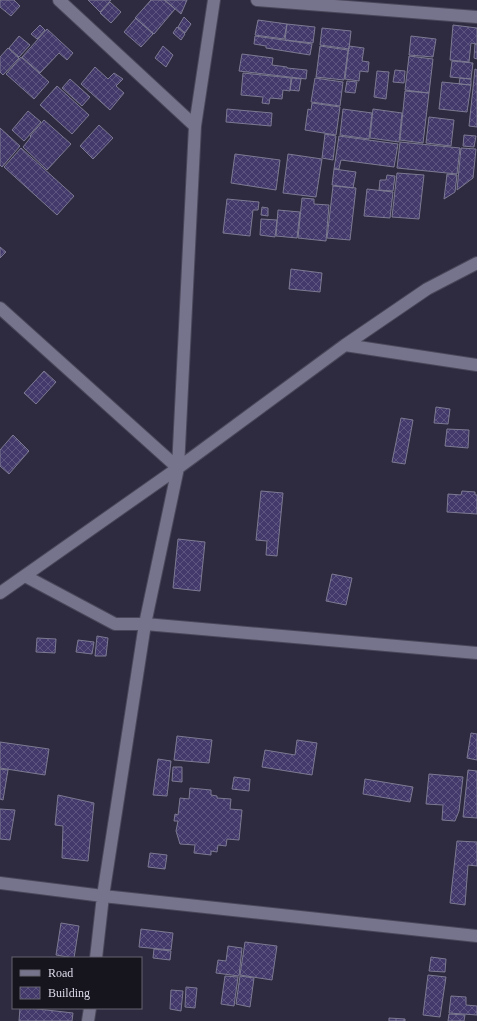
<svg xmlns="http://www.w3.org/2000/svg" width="477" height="1021" font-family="Georgia,serif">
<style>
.building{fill:url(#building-cross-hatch);stroke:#7c7a92}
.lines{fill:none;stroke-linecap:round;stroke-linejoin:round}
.street-casing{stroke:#494759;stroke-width:14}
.street{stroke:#76738c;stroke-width:12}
</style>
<defs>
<pattern id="building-cross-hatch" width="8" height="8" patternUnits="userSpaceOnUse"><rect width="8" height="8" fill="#433a6b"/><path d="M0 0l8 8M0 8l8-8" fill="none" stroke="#5e5680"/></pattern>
</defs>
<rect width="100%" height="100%" fill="#2e2b40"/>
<path class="building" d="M0 0H14L20 6 11 16 0 7Z
M88 0H111L100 12Z
M151 0H164L175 9 154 34 135 18Z
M165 0H187L181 14Z
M110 2 121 12 111 23 100 13Z
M184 17 191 24 185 33 178 27Z
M136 18 153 34 141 47 124 32Z
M258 20 287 24 284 39 255 35Z
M287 24 315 27 313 43 285 40Z
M40 25 45 30 37 39 31 34Z
M453 25 477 28V44L471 43 469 62 450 60Z
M177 27 185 34 181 40 173 33Z
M322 28 351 31 349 49 320 45Z
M47 29 73 53 67 60 59 53 40 73 22 57Z
M19 36 30 45 19 57 9 48Z
M255 36 312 44 310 55 266 48V46L254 44Z
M411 36 436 39 433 57 409 55Z
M475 44 477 45V59L474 58Z
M163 46 173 55 166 67 155 58Z
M320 46 348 50 344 80 316 77Z
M349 46 364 48 362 61 369 62 368 72 360 71 359 81 345 79Z
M8 48 19 58 3 75 0 72V57Z
M242 54 273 58 272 65 287 67V68L307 70 306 79 239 71Z
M409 56 433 59 429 93 405 90Z
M21 57 49 82 34 99 6 74Z
M452 61 473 63 471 79 450 77Z
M95 67 108 79 114 73 123 79 116 86 124 93 110 110 81 84Z
M475 69 477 70V127L469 126Z
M395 70 405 71 404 83 393 82Z
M377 71 389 72 386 99 374 97Z
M243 73 291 78 290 91 283 90 282 99 270 98 269 104 262 103 263 97 241 95Z
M292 78 301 79 299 91 290 90Z
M315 78 343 82 340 106 311 102Z
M460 78 471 79V85L459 84Z
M70 79 90 97 82 106 62 88Z
M347 81 357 82 355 93 345 92Z
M442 82 471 85 467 112 439 109Z
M57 86 89 115 72 134 40 105Z
M405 91 429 93 423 143 400 140Z
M312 103 340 107 336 135 305 130 308 109 311 110Z
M227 109 272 113 271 126 226 122Z
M343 109 372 113 369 139 340 135Z
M373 109 402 113 399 142 370 138Z
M28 111 41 122 24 141 12 130Z
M429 117 454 120 451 146 426 143Z
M44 120 71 144 47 170 23 147 31 137 30 136Z
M99 125 113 138 93 159 80 146Z
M0 128 20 146 2 167 0 165Z
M325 134 336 136 333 160 322 158Z
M464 135 476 136 474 147 463 146Z
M339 136 398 144 394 167 341 160 339 169H334Z
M400 142 460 148 457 174 397 168Z
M21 148 74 196 57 215 4 167Z
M461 148 476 149 473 178 457 190Z
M235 154 280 160 276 190 231 183Z
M288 154 322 159 316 197 283 193Z
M334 169 356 172 353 188 332 185Z
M397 173 424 175 419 219 392 217Z
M447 174 457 175 455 192 444 199Z
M387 175 395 176 393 191 379 190 380 180H386Z
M333 186 356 188 350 240 327 238Z
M367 189 393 192 390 218 364 216Z
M302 198 314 199V204L329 205 326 241 298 238Z
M227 199 259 202 258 210H253L250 236 223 233Z
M262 207 268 208V216L261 215Z
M278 210 300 212 297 238 276 236Z
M261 219 277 220 275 237 260 235Z
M0 247 6 252 0 258Z
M291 269 322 273 320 292 289 289Z
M44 371 56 382 36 404 24 393Z
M436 407 450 409 448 424 434 423Z
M401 418 413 420 405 464 392 462Z
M447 429 469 430 468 448 445 446Z
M13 435 29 451 9 474 0 466V450Z
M261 491 283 493 277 556 266 555 267 541 256 540Z
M462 491 475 492V495H477V514L447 512 448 494 461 495Z
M178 539 205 542 200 591 173 588Z
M332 574 352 578 346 605 326 601Z
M97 636 108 638 106 656H95Z
M37 638 56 639 55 653 36 652Z
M78 640 94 642 92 654 76 652Z
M471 733 477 734V760L467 758Z
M177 736 212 740 209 763 174 760Z
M297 740 317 743 312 775 262 767 265 750 295 755Z
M0 742 49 749 45 775 0 768Z
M158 759 171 761 167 796 153 795Z
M173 767H182V782L172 781Z
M0 769 8 770 3 800 0 799Z
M468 770 477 771V818L463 817Z
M429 774 463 777 459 811 455 821 442 820 443 805 426 804Z
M234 777 250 779 249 791 232 789Z
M365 779 413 787 410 802 363 794Z
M190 788 211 790V795L217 796V798L231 799 230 809 242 810 239 840 227 839 226 846 218 845 217 852 211 851V855L194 853 195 845 180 844 176 831 178 821H174L175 814 178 815 180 798 189 799Z
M58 795 94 803 88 861 62 858 63 826 55 825Z
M0 809 15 810 10 840 0 839Z
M457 841 477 842V866L468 865 465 905 450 903Z
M150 853 167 855 165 869 148 867Z
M61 923 79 926 74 958 56 955Z
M141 929 173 933 171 950 139 947Z
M245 942 277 946 272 980 240 975Z
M228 946 242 948 239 976 216 973 218 960 226 961Z
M154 949 171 951 170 960 153 958Z
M431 957 446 959 445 972 429 971Z
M428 975 446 977 440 1017 423 1015Z
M225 976 238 977 234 1006 221 1004Z
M240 976 254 978 250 1007 236 1004Z
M186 987 197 988 195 1008 185 1007Z
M171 990 183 991 181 1011 170 1009Z
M451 996 466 997V1005L477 1006V1015L449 1013Z
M20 1008H29L73 1013 72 1021H19Z
M449 1014 465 1015 464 1021H448Z
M389 1018 405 1019V1021H389Z"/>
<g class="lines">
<g class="street-casing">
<path id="street" d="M59 0 195 126
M257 0 477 17
M0 308 178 468
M345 345 477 365
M25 576 115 624H145L477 653
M0 593 178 468 345 345 427 289 477 263
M0 883 103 896 477 936
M96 958 103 896 145 624 178 468 195 126 214 0
M88 1021 90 1008"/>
</g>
<use href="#street" class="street"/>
</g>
<rect x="12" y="957" width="130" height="52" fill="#16151e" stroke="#65646f"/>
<rect x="20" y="970" width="20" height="6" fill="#76738c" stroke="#65646f"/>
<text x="48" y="977" font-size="12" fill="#dcdbe9">Road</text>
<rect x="20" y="987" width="20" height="12" fill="url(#building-cross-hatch)" stroke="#65646f"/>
<text x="48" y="997" font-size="12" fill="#dcdbe9">Building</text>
</svg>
